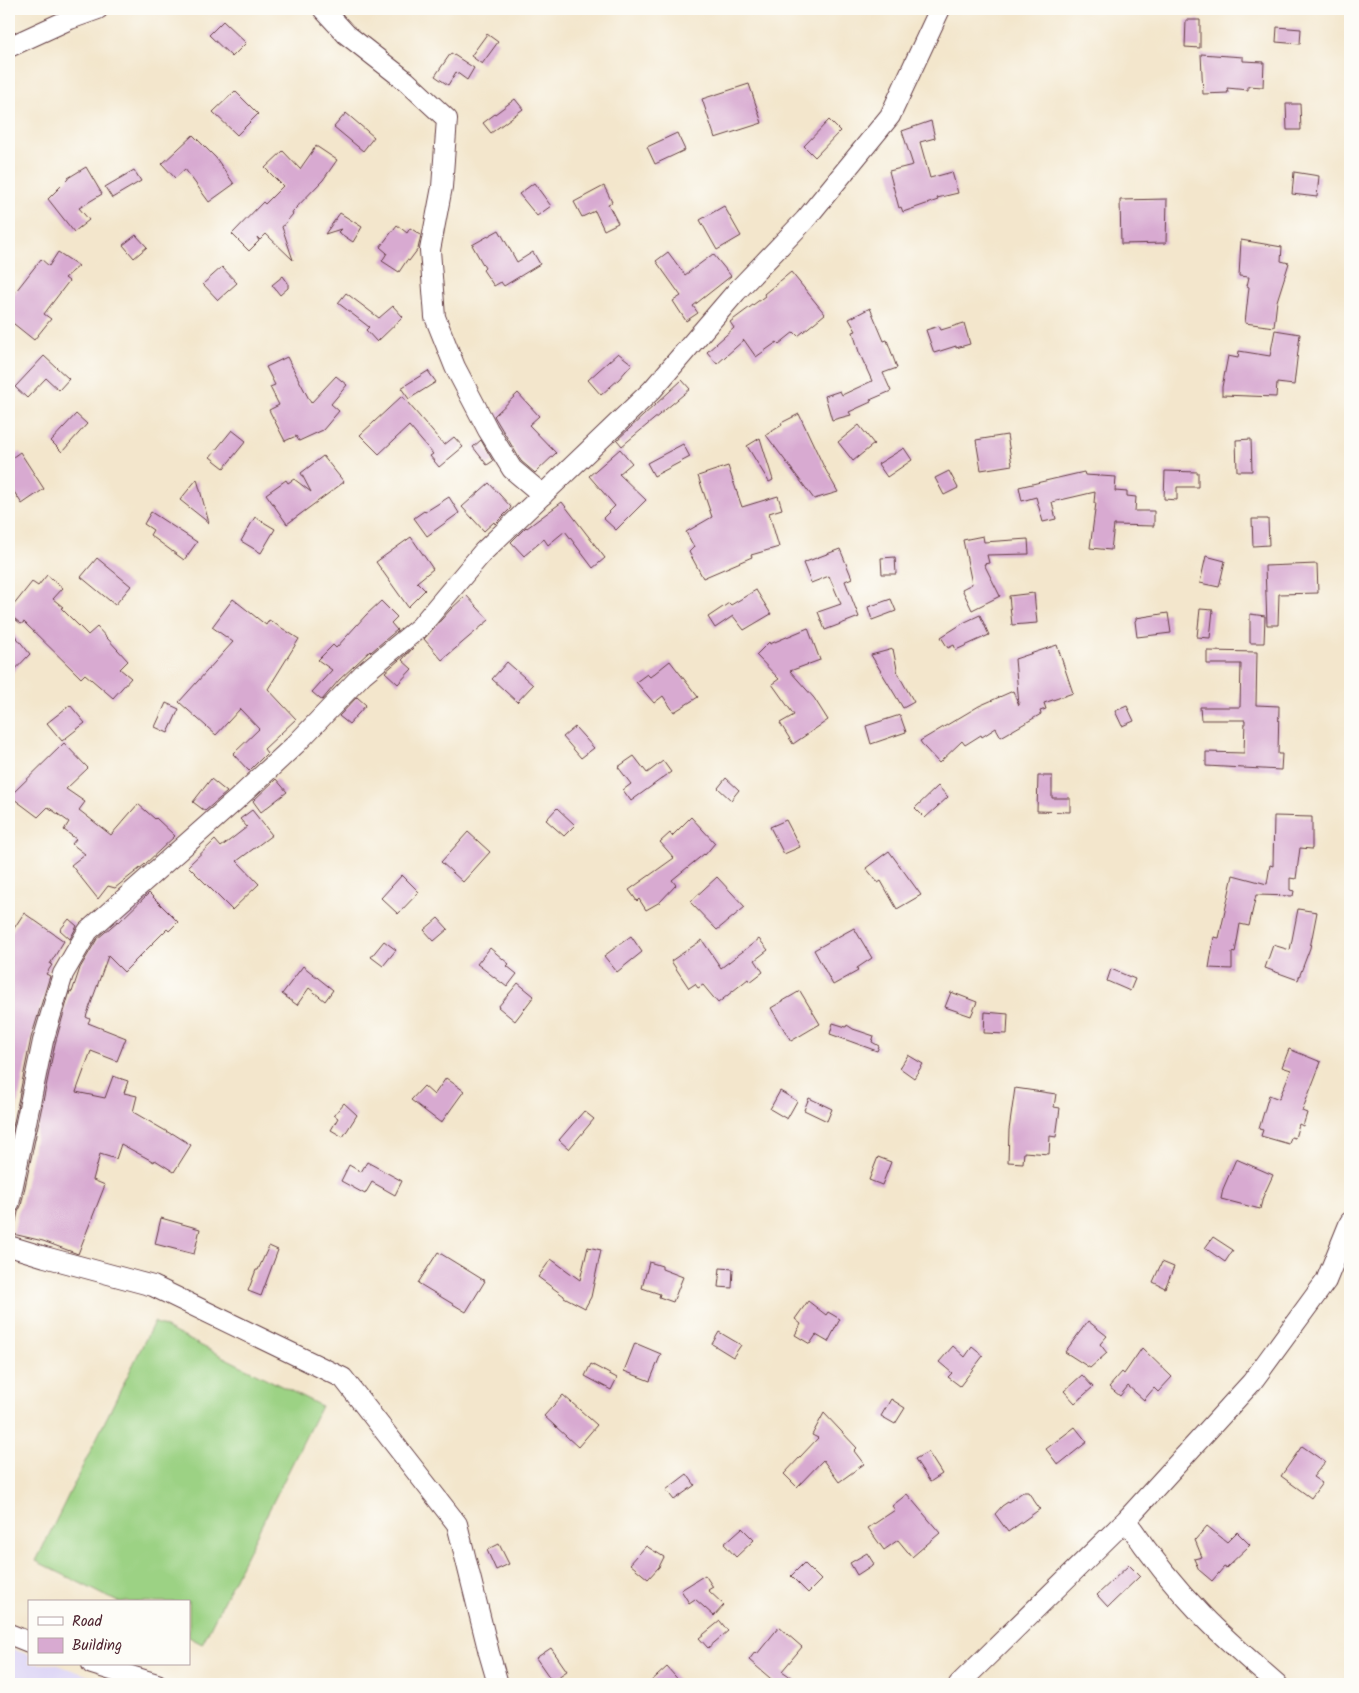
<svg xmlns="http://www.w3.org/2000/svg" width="1359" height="1693" font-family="Kalam,sans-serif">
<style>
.built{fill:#ddd5f6}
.pitch{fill:#9cd284;stroke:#737858}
.building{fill:#d8aad1}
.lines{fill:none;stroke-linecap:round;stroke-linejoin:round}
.minor-casing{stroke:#633d43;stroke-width:22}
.minor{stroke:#fff;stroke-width:20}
</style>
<rect width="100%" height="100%" fill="#fdfcf7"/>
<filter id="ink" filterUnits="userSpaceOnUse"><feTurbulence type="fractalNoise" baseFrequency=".02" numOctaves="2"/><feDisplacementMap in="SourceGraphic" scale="10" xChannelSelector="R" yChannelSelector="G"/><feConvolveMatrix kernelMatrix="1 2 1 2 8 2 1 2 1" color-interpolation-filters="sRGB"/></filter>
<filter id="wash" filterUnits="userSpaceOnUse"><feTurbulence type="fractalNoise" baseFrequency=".0096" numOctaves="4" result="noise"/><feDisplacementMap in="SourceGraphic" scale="20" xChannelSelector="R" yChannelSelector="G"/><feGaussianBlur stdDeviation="1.12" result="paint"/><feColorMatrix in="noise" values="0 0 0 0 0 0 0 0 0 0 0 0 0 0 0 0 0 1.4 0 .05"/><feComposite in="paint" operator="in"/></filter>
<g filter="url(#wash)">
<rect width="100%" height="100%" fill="#f3e6cc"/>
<path class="built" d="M9 1648 29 1655V1664H55L112 1684H9Z"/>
<path class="pitch" d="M154 1322 321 1406 202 1644 189 1637V1602H118L36 1561Z"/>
<g id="blocks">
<path class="building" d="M1186 20H1200V48L1185 47Z
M223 21 246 43 232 57 209 35Z
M1277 27 1301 29 1300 44 1276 42Z
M487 34 498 42 482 64 471 56Z
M451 53 474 68 467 80 456 72 448 85 435 76Z
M1201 54 1243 57V61L1264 62 1263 87 1248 86V90L1227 88 1228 93 1203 94Z
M749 84 762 123 715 138 702 99Z
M235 91 258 114 237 135 213 112Z
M515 99 523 109 491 133 483 123Z
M1286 104H1300L1301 130H1287Z
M346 113 374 137 363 151 334 127Z
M829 120 840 131 815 157 804 146Z
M931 121 935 138 920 142 930 178 952 172 958 193 937 198 938 200 903 212 901 207 899 208 889 171 913 165 902 131Z
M677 133 685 150 655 164 647 147Z
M193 135 216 158 234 184 209 202 185 169 175 178 162 164Z
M316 146 337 160 323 180 292 212 293 214 282 227 293 260 266 234 260 240 257 237 259 241 249 251 232 234 263 202 265 204 283 186 265 168 283 151 300 169Z
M86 167 102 194 79 208 89 220 74 232 48 199 68 179V178Z
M134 170 141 181 112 198 105 187Z
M1294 172 1319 176 1317 197 1292 194Z
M534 183 551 206 537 216 519 194Z
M604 186 612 202 608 204 618 223 604 230 595 211 582 217 574 202Z
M1167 199 1166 243 1121 244 1120 200Z
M724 206 741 236 717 250 700 220Z
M340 213 362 227 353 242 338 232 341 229 325 234Z
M397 225 407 233 410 228 421 235 418 249 409 261 407 260 399 272 382 261 387 253 380 247Z
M499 230 517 262 533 252 540 264 504 286 501 282 494 286 483 270 485 268 472 245Z
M136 235 147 247 134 258 123 245Z
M1241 240 1282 247 1281 261 1289 263 1277 301 1274 327 1245 323 1249 287 1247 286 1249 277 1239 276Z
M58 252 79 266 65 278 69 281 44 314 51 319 34 340 9 320V300L41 259 49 266Z
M668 252 685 275 713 254 731 276 693 306 698 313 686 321 673 301 681 296 656 261Z
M222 267 237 283 218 300 203 284Z
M791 272 825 314 798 336 794 332 779 344 777 342 756 357 744 340 717 364 707 352 734 328 730 322 765 296 764 294Z
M283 276 288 283V288L280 295 272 285Z
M346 293 379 318 393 306 403 317 377 342 366 330 369 327 338 303Z
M870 308 884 341 887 340 897 368 883 373 891 391 870 400 871 402 849 412 851 415 832 420 825 396 840 391 842 395 872 381 859 352 853 332 856 331 849 319Z
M964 323 970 344 956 348V346L934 353 926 330 939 326 941 330Z
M1275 330 1300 334 1294 385 1277 383 1276 397 1222 395V387L1228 356 1238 358 1239 351 1270 356Z
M618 353 632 364 619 379 601 395 588 380Z
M44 356 69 379 59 390 46 378 27 398 15 387Z
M287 357 311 403 336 376 347 385 331 404 339 411 323 430 299 441 296 436 285 441 269 410 279 405 270 387 275 385 266 367Z
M428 371 436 382 409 399 401 388Z
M682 380 690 389 622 446 617 440Z
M518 393 539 416 529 425 556 453 535 473 521 461 494 416Z
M402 396 444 445 454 437 463 447 439 467 430 456 433 454 409 426 379 454 360 435Z
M76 414 87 424 62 452 51 441Z
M799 414 823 465 838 492 814 499 766 435 782 425 781 423Z
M859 425 874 444 853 461 838 442Z
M232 430 246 441 224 468 210 457Z
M1007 435 1012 465 981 470 976 440Z
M760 438 773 480 769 482 747 446Z
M1251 439 1252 471H1237L1236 440Z
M481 440 493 461 487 465 473 447Z
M683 444 690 457 654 476 647 463Z
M904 448 912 460 887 477 878 464Z
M620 449 632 463 619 474 646 500 616 530 603 518 615 506 589 476Z
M20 452 44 489 22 504 9 484V460Z
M323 456 344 482 287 524 266 494 286 480 288 483 294 479 311 492 301 473Z
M728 466 742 507 778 496 782 509 769 513 779 547 751 555 752 557 703 578 689 552 694 547 686 532 712 517 698 476Z
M949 471 958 488 944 495 935 478Z
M1165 471 1198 472V487H1177V500L1164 499Z
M1084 472 1085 475 1116 477 1115 491 1127 492V496L1136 497 1135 511H1154V526L1114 525 1111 550 1090 548 1096 503H1094L1095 492 1052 502 1056 519 1043 522 1036 497 1022 501 1019 487Z
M197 479 209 523 180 500Z
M489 483 511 507 510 509 495 524 494 522 484 531 462 507Z
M449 497 459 513 427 536 414 518 424 511 425 512Z
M562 502 605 558 593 568 565 531 548 545 544 539 524 556 511 542 526 527 527 528Z
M151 512 197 542 184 560 150 535 153 530 144 524Z
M255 517 275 529 261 553 241 541Z
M1252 519H1268L1269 545 1253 546Z
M983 536 984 542 1028 539 1029 554 987 555 989 563 984 564 1000 596 972 610 962 589 972 584 963 540Z
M411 537 433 569 417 582 425 590 408 607 376 562Z
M840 549 852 578 845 581 859 617 825 630 818 612 841 604 829 576 811 583 803 563Z
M1206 556 1225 561 1219 587 1200 583Z
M895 557 896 574H882L881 558Z
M97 558 131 586 115 605 81 577Z
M1317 564 1318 593 1279 594 1278 625H1267L1265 566Z
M47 575 63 588 53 599 63 607 61 608 88 635 97 627 128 661 120 669 131 678 113 698 85 674 81 678 24 622 21 624 9 614V611L32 582 38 586Z
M756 590 771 614 744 630 733 616 715 628 708 617 729 603 731 605Z
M1034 593 1037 623 1012 625 1009 596Z
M466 595 489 620 442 660 424 639 450 610Z
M233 599 266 625 269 620 299 639 268 689 296 719 264 749 267 753 249 771 233 754 259 729 240 709 216 735 179 702 233 642 212 627Z
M891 599 896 611 872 620 868 607Z
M381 601 397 617 391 623 397 630 371 652 370 651 339 680 322 700 320 699 312 692 332 670 318 660 333 645 336 648 366 615Z
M1200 609 1213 610 1210 638 1197 637Z
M1168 613 1171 633 1137 637 1135 621 1136 620V618Z
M1250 614 1265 616 1264 643H1250Z
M980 615 989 635 956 650 954 645 948 648 941 637 965 622Z
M9 628 30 654 9 676Z
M808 628 820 660 790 671 814 698 828 720 793 744 780 723 794 715 772 684 779 679 756 655 769 642 770 644Z
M1057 645 1073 693 1044 703 1046 709 1040 711 1041 714 1001 737 996 728 982 737 981 735 965 745 962 741 939 763 924 747 920 741 979 706 1013 691 1019 705 1015 659Z
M413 648 402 660 412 669 398 684 385 672Z
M893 649 898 674 914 702 903 708 871 655Z
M1207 651 1257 652 1256 705 1279 706 1278 754H1282L1281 770 1206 766V752L1244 753 1245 720H1201L1200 707H1240L1241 664H1207Z
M670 661 698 697 674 712 663 696 654 703 636 682 647 674 650 677Z
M507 662 533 685 517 702 492 679Z
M357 697 366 705 349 724 339 716Z
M166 703 179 709 168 733 155 727Z
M70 705 85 723 62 741 47 723Z
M1127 706 1134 721 1122 726 1115 711Z
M900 715 906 732 871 744 866 726Z
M575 727 594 748 581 758 563 737Z
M64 743 88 768 66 789 85 802 79 810 111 835 138 804 155 819 156 818 175 836 144 865 115 888 108 886 98 899 71 865 85 854 72 844 76 839 64 830 69 822 48 807 38 817 10 796Z
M634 756 647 773 663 761 671 772 631 801 623 790 631 784 618 767Z
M1038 776H1052V798H1070V812L1037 811Z
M726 778 739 790 731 800 718 788Z
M211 779 227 792 205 811 193 802Z
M276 779 287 792 261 812 253 801Z
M938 786 948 797 925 818 915 808Z
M557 808 575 825 564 836 546 820Z
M252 810 272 835 237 861 259 884 232 910 188 866 215 840 221 847 247 827 240 819Z
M1274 816 1312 817V849L1300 848 1296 879 1290 878V890L1294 891 1293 896 1256 895 1249 926 1240 924 1235 953 1232 952V969L1209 968 1214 937 1219 938 1233 875 1267 884 1270 865 1273 866Z
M691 817 715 843 705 855 704 854 672 880 676 885 660 902 646 910 639 899 637 901 629 890 674 858 660 842 670 833 672 836Z
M786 820 800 847 784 854 770 827Z
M468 832 490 852 463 882 441 862Z
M889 851 921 895 897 909 881 881 878 883 866 868Z
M402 875 419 892 398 914 381 898Z
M717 877 745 907 717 930 690 902Z
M149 893 178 922 169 931 167 929 124 972 108 956 86 1017 90 1019 88 1023 126 1038 117 1061 91 1051 76 1092 105 1098 113 1076 128 1081 124 1093 137 1096 133 1112 171 1134 172 1133 191 1145 174 1172 155 1160 154 1162 121 1144 116 1159 100 1154 93 1180 105 1185 78 1254 43 1241 13 1234 18 1212 21 1206 55 1044 70 991 72 992 80 968 97 939 118 921 119 922Z
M1298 909 1317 912 1310 948 1298 980 1265 968 1273 945 1290 950Z
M24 913 64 941 50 964 52 965 46 974 50 976 31 1038 9 1147V936Z
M438 918 448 929 434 941 424 930Z
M69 919 77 926 70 939 60 930Z
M854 928 872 958 857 968 858 971 833 985 814 950Z
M631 936 642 952 617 972 604 956Z
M759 939 768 950 755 960 763 972 750 982 748 979 718 1003 703 985 698 988 695 984 689 988 671 961 702 940 721 968Z
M384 941 396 950 383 966 371 957Z
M490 948 509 964 507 966 517 974 507 987 477 964Z
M303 966 333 990 325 1001 309 988 297 1005 282 994Z
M1111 969 1135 979 1130 991 1107 981Z
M518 983 534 996 515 1021 498 1007Z
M800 991 820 1024 791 1041 771 1008Z
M951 992 977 1002 971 1016 945 1007Z
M985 1012 1008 1014 1007 1034 984 1033Z
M833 1023 846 1027 847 1025 853 1029 874 1036 872 1042 879 1046 877 1051 830 1034Z
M1289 1049 1321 1062 1302 1111 1307 1113 1303 1126 1299 1124 1295 1138 1291 1137 1289 1144 1261 1136 1263 1130 1259 1129 1269 1095 1279 1099 1291 1070 1282 1067Z
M908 1055 923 1064 914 1078 900 1068Z
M446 1078 464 1091 441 1123 411 1100 424 1086 434 1095Z
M1015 1088 1056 1094 1054 1107 1060 1108 1056 1137 1050 1136 1049 1154 1024 1152 1023 1163 1008 1162 1009 1130Z
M780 1091 797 1101 787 1119 770 1109Z
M809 1098 832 1109 827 1121 804 1110Z
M344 1103 357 1115 343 1137 331 1130 338 1118 334 1115Z
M584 1111 594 1119 569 1149 559 1140Z
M878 1157 891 1162 882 1185 869 1180Z
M1236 1159 1273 1175 1263 1197 1260 1209 1221 1199 1223 1189Z
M367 1162 402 1181 395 1195 372 1182 365 1194 341 1181 349 1165 361 1172Z
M161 1218 200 1229 194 1254 155 1244Z
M1213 1237 1233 1250 1225 1262 1205 1248Z
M269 1246 278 1250 261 1296 248 1291 256 1270H258Z
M588 1247 601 1250 591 1297 585 1308 564 1297V1296L538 1277 551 1259 580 1280Z
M438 1252 485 1281 466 1312 418 1283Z
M649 1262 662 1266V1269L683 1277 673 1302 659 1297 660 1294 642 1288Z
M1162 1262 1174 1267 1165 1288 1153 1282Z
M720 1268 733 1269 732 1288 718 1287Z
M808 1301 826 1315 828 1312 840 1319 828 1342 816 1335 810 1344 795 1335 801 1324 795 1319Z
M1088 1321 1107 1336 1100 1344 1107 1353 1090 1368 1065 1352Z
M719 1332 741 1345 733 1357 712 1344Z
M635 1343 661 1354 650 1381 624 1371Z
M953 1346 965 1357 972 1347 983 1356 960 1386 948 1377 952 1373 939 1362Z
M1142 1348 1172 1377 1158 1392 1154 1388 1144 1400 1128 1386 1120 1396 1109 1387 1122 1372 1124 1374Z
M591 1364 617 1378 611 1390 585 1376Z
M1082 1375 1093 1387 1075 1403 1064 1391Z
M563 1395 597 1425 578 1447 544 1416Z
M891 1399 905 1408 895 1424 881 1416Z
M824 1413 857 1448 854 1451 864 1464 839 1482 823 1460 797 1487 784 1474 818 1438 812 1435Z
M1075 1427 1087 1442 1058 1465 1046 1449Z
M1302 1446 1325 1462 1313 1477 1322 1483 1311 1498 1281 1476Z
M928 1452 942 1474 930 1482 915 1459Z
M687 1474 695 1485 674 1500 666 1490Z
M1023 1492H1028L1040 1509 1008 1532 995 1514 1002 1506Z
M907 1494 940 1533 912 1557 898 1540 884 1550 868 1528 895 1510 892 1506Z
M1207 1526 1227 1542 1237 1532 1250 1545 1226 1568 1224 1567 1212 1581 1199 1570 1194 1559 1202 1557 1195 1540Z
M742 1528 754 1540 736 1557 724 1544Z
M499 1544 509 1564 496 1570 487 1550Z
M646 1546 664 1557 659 1567 648 1579 630 1564Z
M867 1553 874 1564 857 1575 850 1563Z
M804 1563 821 1580 808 1593 791 1576Z
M1129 1565 1140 1576 1108 1607 1097 1595Z
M705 1575 713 1587 708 1590 724 1605 714 1616 695 1599 689 1603 681 1590Z
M720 1621 728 1631 708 1648 699 1638Z
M779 1627 802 1647 782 1671 801 1684H777L749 1660 755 1652 757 1654Z
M551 1648 567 1671 552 1681 536 1658Z
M667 1667 682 1684H648Z"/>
</g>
</g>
<g filter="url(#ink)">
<use href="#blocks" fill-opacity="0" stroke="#633d43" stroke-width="1"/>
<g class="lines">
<g class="minor-casing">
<path id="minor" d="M323 9 346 34 406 81 447 119 442 187 430 250 435 317 455 367 488 430 512 469 543 495
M9 47 70 19 98 9
M9 1204 43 1041 63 974 88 931 236 800 296 744 363 674 420 627 483 552 652 390 736 292 805 220 890 116 940 9
M9 1246 45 1257 153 1286 343 1378 457 1524 489 1653 498 1684
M1126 1520C1148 1553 1176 1588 1203 1616 1226 1640 1252 1662 1277 1684
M9 1634 29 1642
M92 1664 157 1684
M959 1684 1126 1520 1252 1382 1326 1281 1350 1222"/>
</g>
<use href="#minor" class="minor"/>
</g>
</g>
<rect width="1359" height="1693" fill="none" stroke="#fdfcf7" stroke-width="30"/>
<rect x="28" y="1600" width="162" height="65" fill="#fdfcf7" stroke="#b5a4a5"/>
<rect x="38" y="1617" width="25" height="8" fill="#ffffff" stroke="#b5a4a5"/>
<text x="72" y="1626" font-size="15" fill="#4a1f2b">Road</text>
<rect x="38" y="1638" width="25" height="15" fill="#d8aad1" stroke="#b5a4a5"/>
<text x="72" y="1650" font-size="15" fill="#4a1f2b">Building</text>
</svg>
